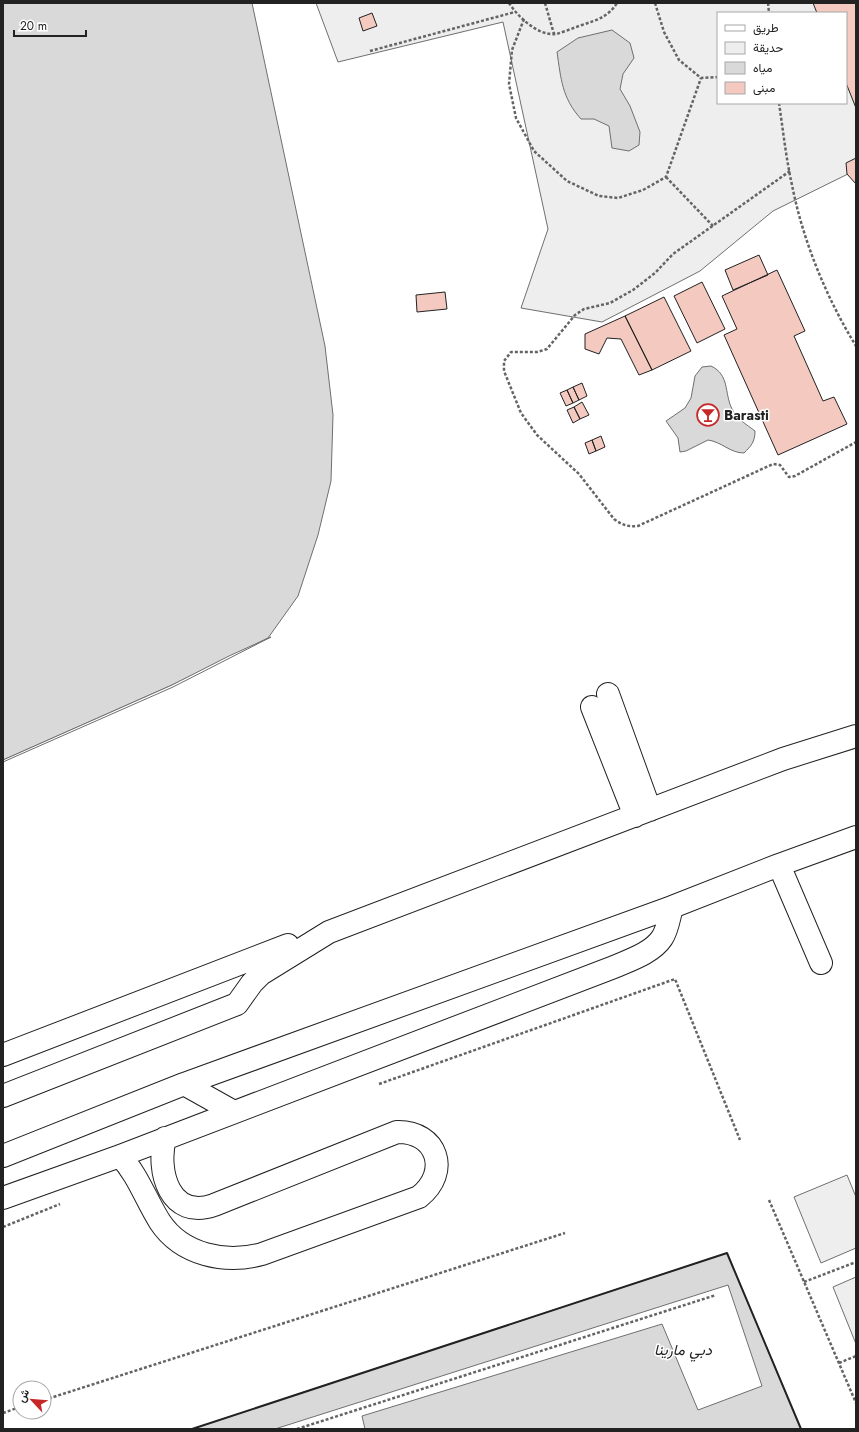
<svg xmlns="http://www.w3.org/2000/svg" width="859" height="1432" font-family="Jost,Vazirmatn,sans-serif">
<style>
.green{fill:#eee;stroke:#6f6f6f}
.water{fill:#d9d9d9;stroke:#6f6f6f}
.pier{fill:#fff;stroke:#6f6f6f}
.building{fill:#f3c9c0;stroke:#222}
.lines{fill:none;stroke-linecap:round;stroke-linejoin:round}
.minor-casing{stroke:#222;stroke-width:24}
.path{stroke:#646464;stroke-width:2.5;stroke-dasharray:3 2;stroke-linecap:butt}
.minor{stroke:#fff;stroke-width:22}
.wall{stroke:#222;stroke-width:2}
.labels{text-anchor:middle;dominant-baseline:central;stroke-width:3;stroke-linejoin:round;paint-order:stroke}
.poi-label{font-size:14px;font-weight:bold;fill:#222;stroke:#fff;text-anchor:start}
.water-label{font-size:15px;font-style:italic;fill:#222;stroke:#fff}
</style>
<rect width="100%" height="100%" fill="#fff"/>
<path class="green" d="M316 3H827L831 13H718V103H846V51L856 77V170L773 211 700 271 602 322 521 308 548 229 503 22 338 62Z
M847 1175 856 1197V1248L821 1263 794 1197Z
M856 1277V1344L833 1287Z"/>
<path class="water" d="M3 3H252L325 346 333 415 331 481 318 535 298 596 268 638 172 685 3 760Z
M612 30 630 43 634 58 623 74 620 89 630 106 640 132 639 145 629 151 612 148 609 126 594 119H581C562 98 561 79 557 52L578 38Z
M711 366C730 375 724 393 732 409 736 418 747 425 755 431 755 442 751 446 744 453 730 453 722 442 708 440L686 451 680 452 678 438 666 421 685 408 691 398 695 376 702 367Z
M727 1253 801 1429H192Z"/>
<path class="pier" d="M271 637 173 687 3 762V760L172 685 229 656Z
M728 1285 762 1386 698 1410 662 1324 362 1416 365 1429H275Z"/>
<path class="building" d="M813 3H856V108L846 83V13H817Z
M372 13 377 26 363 31 359 18Z
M856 158V184L847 174 846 163Z
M759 255 768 275 733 290 725 270Z
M777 270 805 331 794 336 823 401 834 397 847 424 778 455 724 335 737 329 722 296Z
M702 282 725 329 697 343 674 296Z
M445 292 447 309 417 312 416 295Z
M664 297 691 351 652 370 625 316Z
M625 316 652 370 639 375 621 339 607 338 599 354 585 349V334Z
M582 383 587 396 579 400 573 387Z
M573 387 579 400 573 403 567 390Z
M567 390 573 403 566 406 560 393Z
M582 402 589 415 580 419 574 407Z
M574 407 580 419 573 423 567 410Z
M601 436 605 447 596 451 592 440Z
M592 440 596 451 589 454 585 443Z"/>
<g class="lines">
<g class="minor-casing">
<path id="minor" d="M608 694 650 810
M592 707 635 816
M779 865 821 963
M3 1055 288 945
M184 1084 234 1112
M3 1096 237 1004 252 983 261 974 329 932 783 759 856 736
M3 1156 184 1084 672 907 779 865 856 837
M120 1156C138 1175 146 1200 160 1222 182 1255 225 1264 262 1254L419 1197C451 1172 437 1131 397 1132L214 1205C170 1221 156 1171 165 1138
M3 1198 120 1156 614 967C630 960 652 953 662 938 668 929 669 917 672 907"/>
</g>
<path class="path" d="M509 3C518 17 538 36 556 34 564 32 573 28 582 25 597 20 608 17 617 3
M545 3 554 34
M655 3 664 32 679 60 701 78 718 77
M768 3 769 13
M524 19 512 50 509 84 516 118 534 151 567 181 599 196 618 198 643 190 666 177 701 78
M370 51 515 12
M779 103C783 130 786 158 792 185 803 241 826 297 856 346
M790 171 673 254 655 273 633 290 610 303 584 309 575 315 547 349 537 352H511L504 361V371L521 413 537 435 579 474 614 519C622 525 628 527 638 526L773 464 780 465 789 477 795 476 856 442
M666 177 713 226
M379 1084 675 979 740 1140
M769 1200 856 1403
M3 1227 60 1204
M804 1282 856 1262
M839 1363 856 1356
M44 1400 565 1233
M3 1413 20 1407
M297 1429 716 1295"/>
<use href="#minor" class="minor"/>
<path class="wall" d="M192 1429 727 1253 801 1429"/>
</g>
<defs>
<g id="bar-ring" transform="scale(1.15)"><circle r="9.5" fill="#fff" stroke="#c62828" stroke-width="1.5"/><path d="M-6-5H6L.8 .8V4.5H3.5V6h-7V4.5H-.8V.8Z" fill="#c62828"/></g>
</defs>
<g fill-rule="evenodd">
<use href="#bar-ring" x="708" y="415"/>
</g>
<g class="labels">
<g class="poi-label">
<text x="724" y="415">Barasti</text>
</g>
<g class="water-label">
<text x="683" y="1350">دبي مارينا</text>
</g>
</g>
<rect width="859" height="1432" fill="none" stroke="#222222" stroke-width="8"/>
<rect x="717" y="12" width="130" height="92" fill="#ffffff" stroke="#a7a7a7"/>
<rect x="725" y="25" width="20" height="6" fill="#ffffff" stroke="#a7a7a7"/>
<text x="753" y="32" font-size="12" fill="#222222">طريق</text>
<rect x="725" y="42" width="20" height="12" fill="#eeeeee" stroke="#a7a7a7"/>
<text x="753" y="52" font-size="12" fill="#222222">حديقة</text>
<rect x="725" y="62" width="20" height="12" fill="#d9d9d9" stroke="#a7a7a7"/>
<text x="753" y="72" font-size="12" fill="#222222">مياه</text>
<rect x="725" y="82" width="20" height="12" fill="#f3c9c0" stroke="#a7a7a7"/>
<text x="753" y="92" font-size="12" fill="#222222">مبنى</text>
<g transform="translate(32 1400) rotate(296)"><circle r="19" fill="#ffffff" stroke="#a7a7a7"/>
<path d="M0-3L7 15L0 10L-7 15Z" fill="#c62828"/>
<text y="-6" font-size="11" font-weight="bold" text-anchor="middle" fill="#222222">ش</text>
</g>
<path d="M14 30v6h72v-6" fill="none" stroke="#222222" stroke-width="2"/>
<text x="20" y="30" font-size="12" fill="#222222" stroke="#ffffff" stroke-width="3" paint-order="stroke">20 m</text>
</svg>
